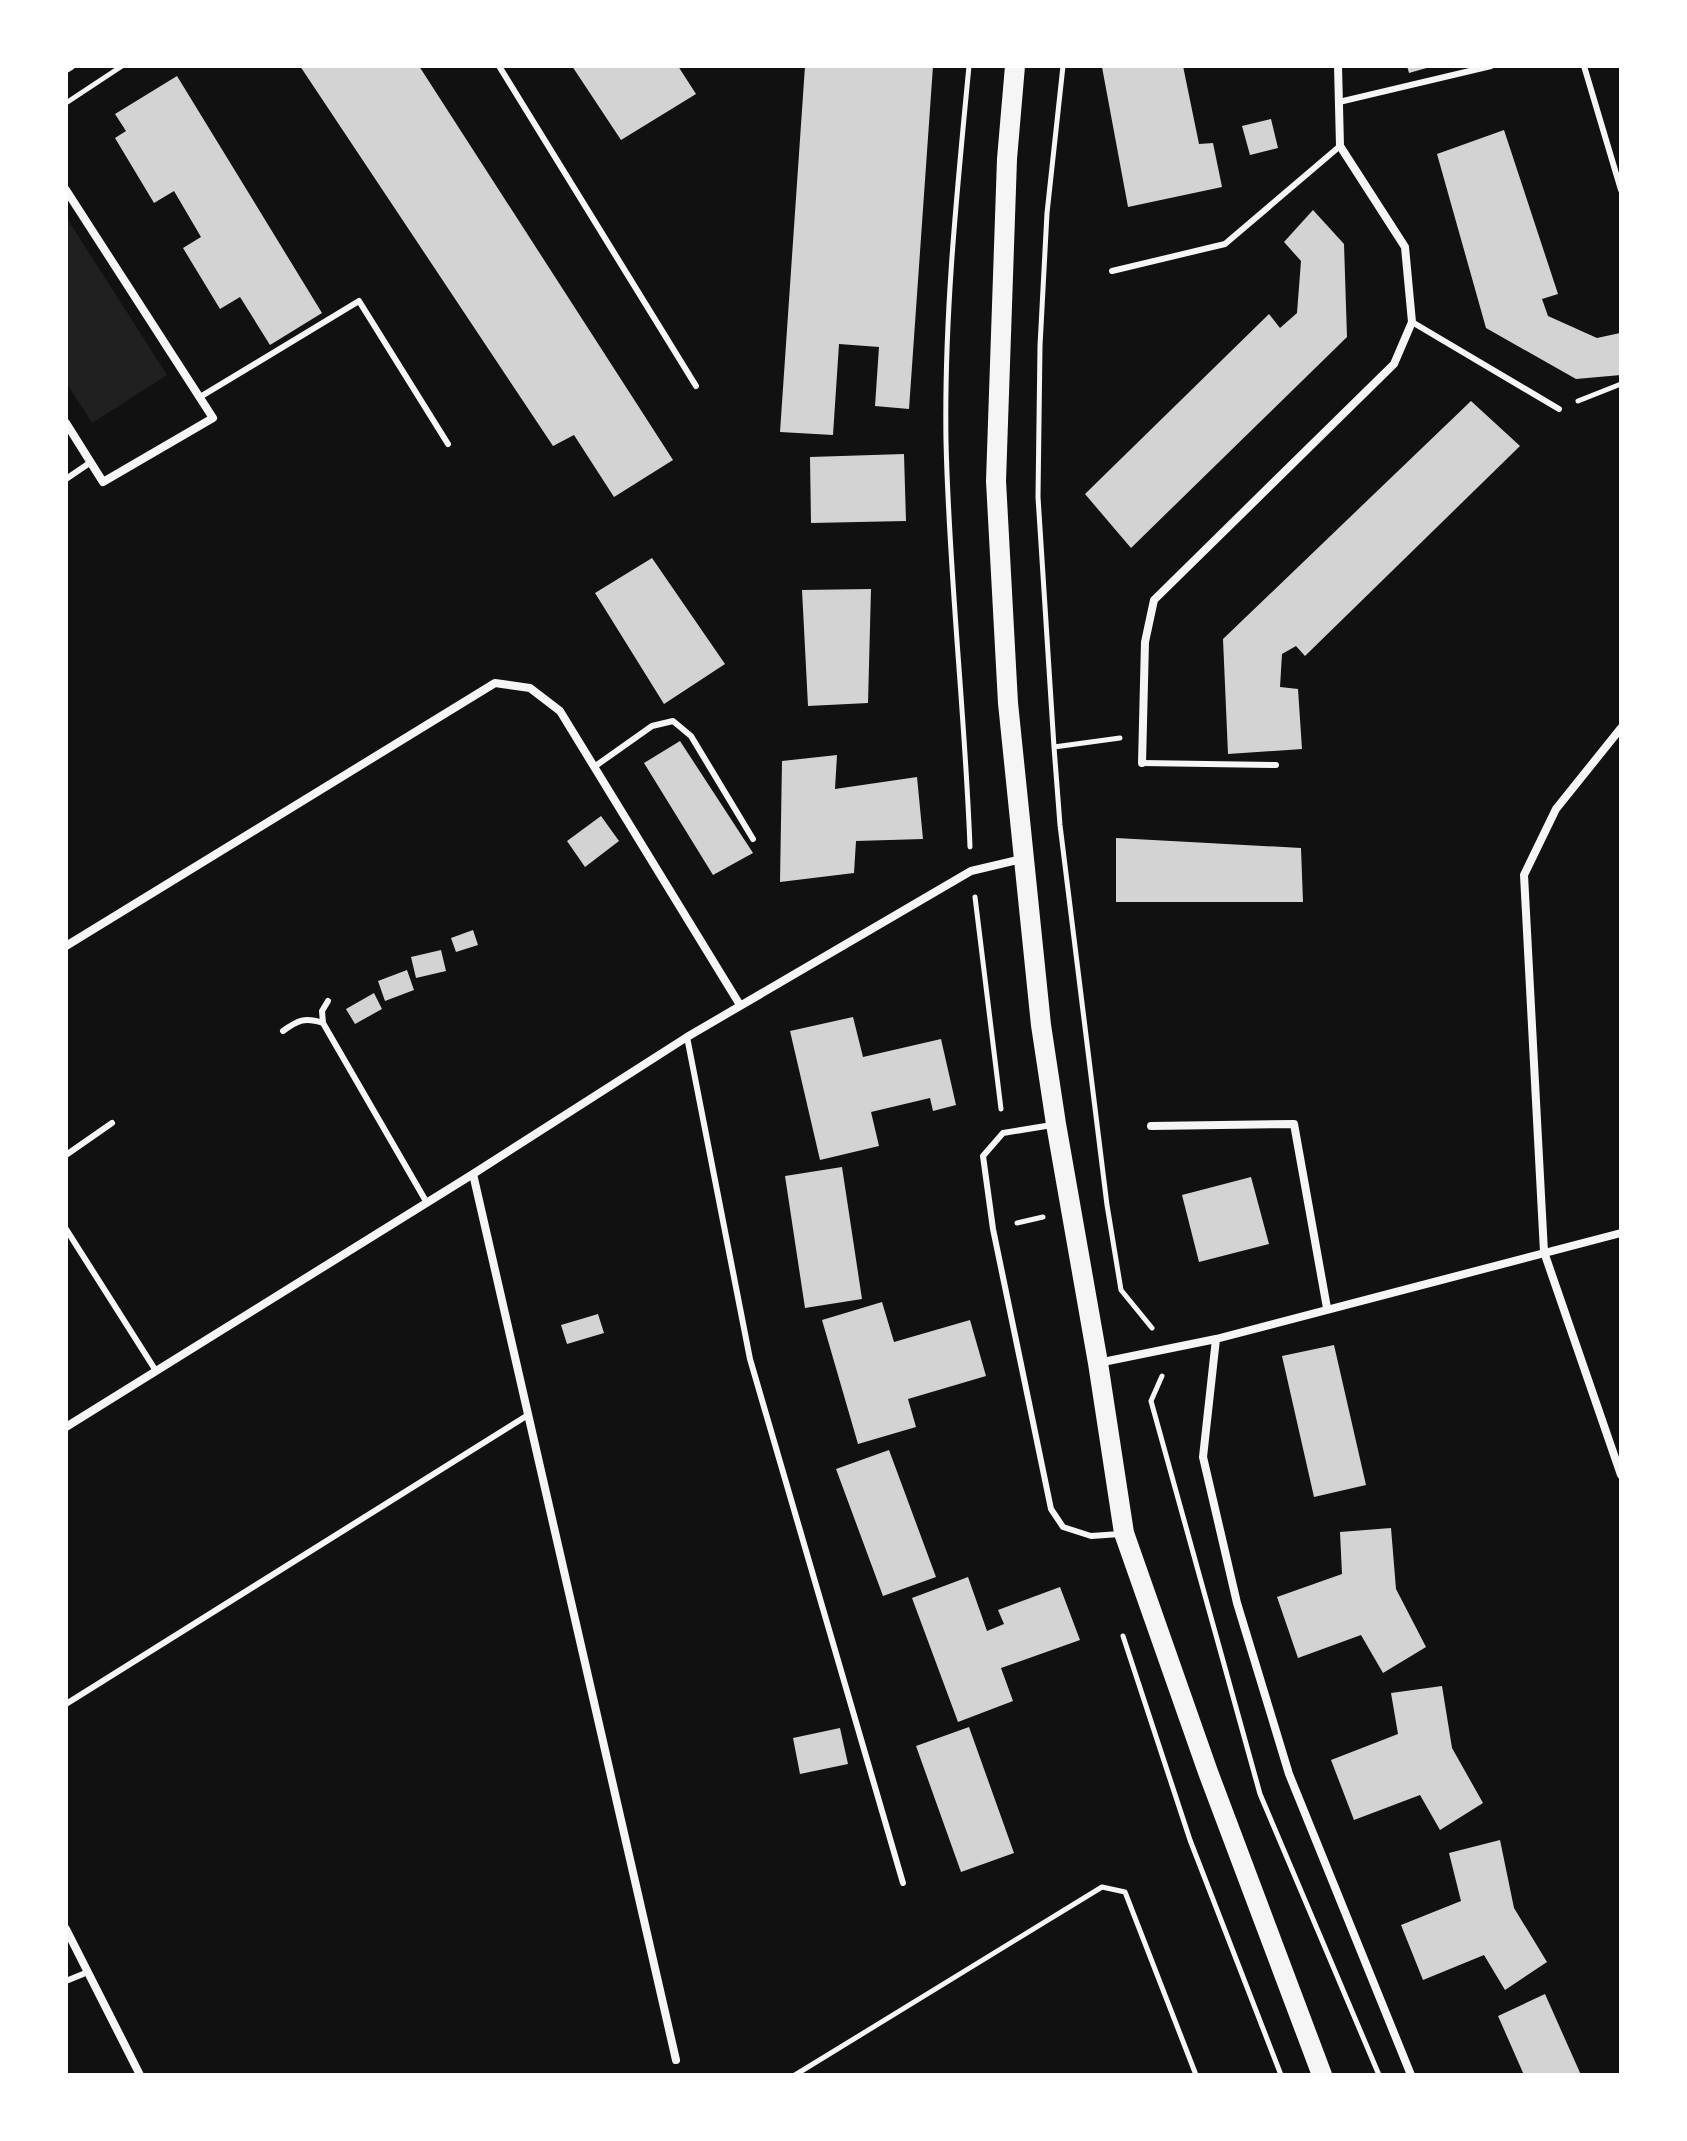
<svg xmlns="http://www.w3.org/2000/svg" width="1687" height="2141" font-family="Raleway,sans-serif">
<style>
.green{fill:#202020}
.building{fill:#d3d3d3}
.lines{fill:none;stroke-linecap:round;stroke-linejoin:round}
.path{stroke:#f5f5f5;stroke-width:5}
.service{stroke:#f5f5f5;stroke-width:6}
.minor{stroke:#f5f5f5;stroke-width:8}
.primary{stroke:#f5f5f5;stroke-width:20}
</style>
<rect width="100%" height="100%" fill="#111"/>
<path class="green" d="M68 220 167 375 92 423 66 382Z"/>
<path class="building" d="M300 66H419L673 460 614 497 574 435 553 446Z
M572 66H678L696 94 621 140Z
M805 66H933L909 409 875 406 879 347 839 344 833 435 780 432Z
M1183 66 1199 144 1213 143 1222 187 1128 207 1102 67Z
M1407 66H1430V67L1409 73Z
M177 76 322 313 270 345 240 297 220 309 183 248 201 237 174 191 154 203 115 138 126 131 115 114Z
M1271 119 1278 148 1250 155 1242 126Z
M1504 130 1558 294 1542 299 1548 316 1597 338 1620 333 1621 375 1576 379 1486 328 1437 154Z
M1313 210 1344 244 1347 337 1131 548 1085 494 1269 314 1280 328 1297 313 1301 261 1284 242Z
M1471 401 1520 446 1305 656 1296 646 1282 654 1280 687 1298 689 1302 749 1228 754 1223 639Z
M904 454 906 521 811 523 810 457Z
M652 558 725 664 664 704 595 593Z
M871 589 868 703 808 706 802 590Z
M680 741 753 853 713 875 644 763Z
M837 755 835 789 917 777 923 839 856 841 854 873 780 882 782 761Z
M601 816 619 841 585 867 567 841Z
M1116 838 1301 848 1303 902H1116Z
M473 930 478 945 456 952 451 938Z
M441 950 446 971 416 978 411 957Z
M407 970 414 990 385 1001 378 981Z
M374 993 382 1009 355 1024 346 1009Z
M853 1017 863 1057 941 1039 956 1105 933 1111 930 1098 871 1112 879 1146 820 1160 790 1031Z
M842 1167 862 1299 805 1308 785 1176Z
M1251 1177 1269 1244 1199 1262 1182 1195Z
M882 1302 894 1342 970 1320 986 1376 908 1399 916 1427 858 1444 822 1320Z
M598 1314 604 1333 567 1344 561 1325Z
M1334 1345 1366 1485 1314 1497 1282 1356Z
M889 1450 936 1577 883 1596 836 1469Z
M1391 1528 1396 1589 1426 1647 1383 1673 1361 1635 1298 1658 1277 1597 1342 1574 1340 1532Z
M968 1577 987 1631 1004 1624 998 1610 1060 1587 1080 1640 1001 1668 1013 1701 958 1722 912 1598Z
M1442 1686 1452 1748 1483 1803 1440 1830 1420 1795 1354 1820 1331 1760 1398 1734 1391 1693Z
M969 1727 1014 1853 961 1872 916 1746Z
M840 1728 848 1764 800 1774 793 1738Z
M1500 1840 1514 1908 1547 1962 1505 1990 1484 1955 1423 1980 1401 1925 1461 1901 1449 1853Z
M1545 1994 1581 2075H1524L1498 2016Z"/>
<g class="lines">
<path class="path" d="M969 66C957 191 944 316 946 441 949 577 965 712 970 847
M1063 66 1047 213 1040 346 1038 497 1054 747 1060 825 1107 1205 1121 1290 1152 1328
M66 103 122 66
M1578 401 1621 384
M1054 747 1120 738
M975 897 1001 1109
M1017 1223 1043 1217
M1162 1376 1151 1401 1260 1794 1379 2075
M1123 1636 1190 1840 1281 2075
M795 2075 1102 1887 1125 1892 1196 2075"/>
<path class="service" d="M499 66 696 386
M1584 66 1621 190
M1339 102 1491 66
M1112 271 1225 244 1340 146
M1412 322 1559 409
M200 397 359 301 448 444
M66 479 91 462
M1142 763 1276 765
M594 767 652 726 673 721 691 736 753 839
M328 1001 322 1011 323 1023 427 1203
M283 1031C298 1020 305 1017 323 1023
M687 1037 750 1359 903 1883
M1052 1125 1003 1133 983 1156 993 1229 1051 1509 1063 1527 1091 1536 1120 1534
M66 1155 112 1123
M66 1229 156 1371
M66 1704 528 1415
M66 1981 88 1972"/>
<path class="minor" d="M66 69 71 66
M66 190 213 418 103 482 66 423
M1621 728 1556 809 1524 875 1544 1252 1621 1475
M1142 763 1145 642 1154 600 1394 364 1412 322 1405 247 1340 146 1338 66
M66 946 495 683 530 688 560 711 740 1005
M1151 1126 1294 1124 1327 1308
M473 1174 676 2060
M1216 1339 1203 1457 1237 1603 1289 1774 1411 2075
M1098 1363 1216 1339 1621 1233
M66 1427 473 1174 687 1037 971 871 1022 859
M66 1929 140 2075"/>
<path class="primary" d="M1015 66 1007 159 996 481 1008 703 1041 1025 1056 1124 1098 1363 1124 1533 1208 1772 1322 2075"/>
</g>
<rect width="1687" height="2141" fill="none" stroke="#ffffff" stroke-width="136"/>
</svg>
